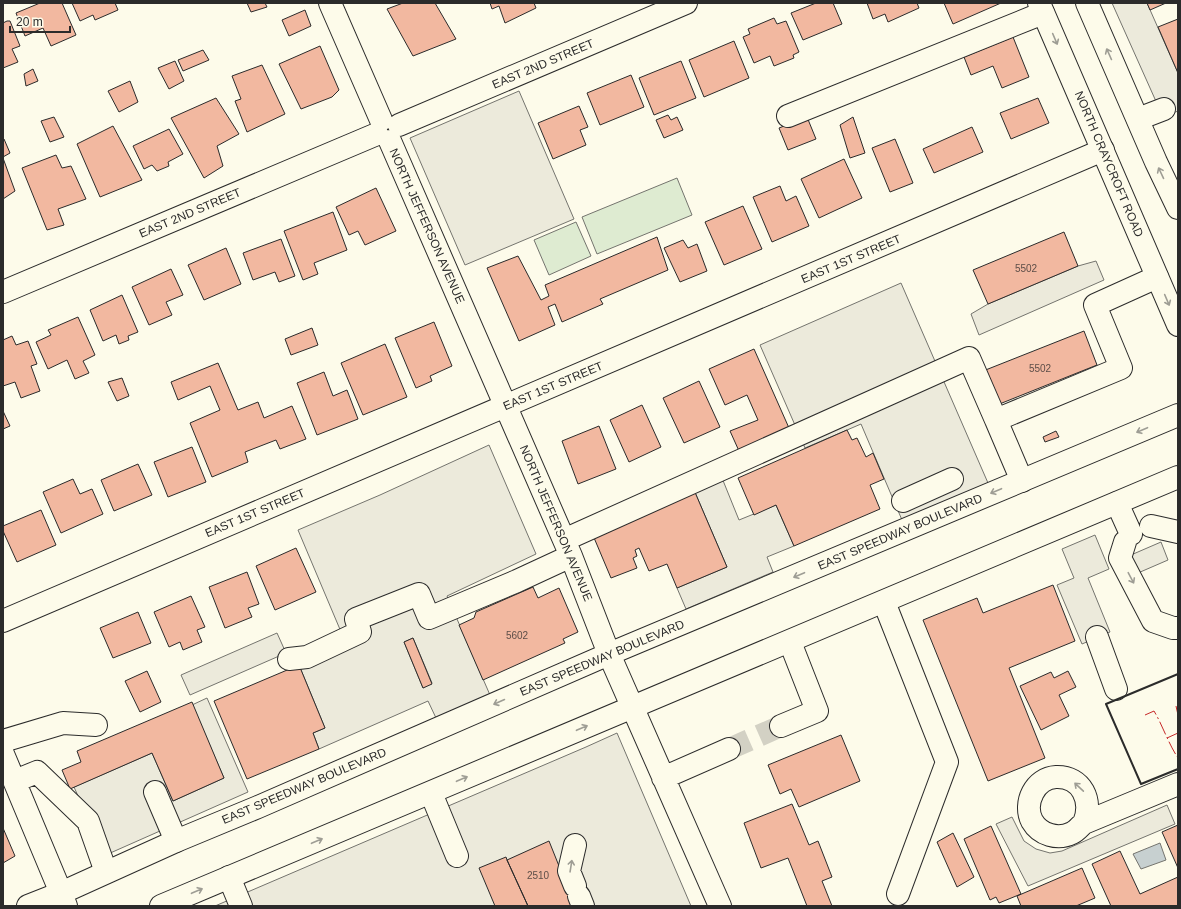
<svg xmlns="http://www.w3.org/2000/svg" width="1181" height="909" font-family="Arial,sans-serif">
<style>
.green{fill:#deebd1;stroke:#74746e}
.parking{fill:#eceadb;stroke:#74746e;fill-rule:evenodd}
.water{fill:#c7d0d0;stroke:#74746e}
.building{fill:#f2b8a0;stroke:#2b2b2b}
.lines{fill:none;stroke-linecap:round;stroke-linejoin:round}
.minor-tunnel{stroke:#d3d1c4;stroke-width:22;stroke-dasharray:22 11;stroke-linecap:butt}
.minor-casing{stroke:#2b2b2b;stroke-width:24}
.major-casing{stroke:#2b2b2b;stroke-width:24}
.minor{stroke:#fdfbea;stroke-width:22}
.major{stroke:#fdfbea;stroke-width:22}
.wall{stroke:#2b2b2b;stroke-width:2}
.power{stroke:#c62828;stroke-width:1;stroke-dasharray:14 3 2 3;stroke-linecap:butt}
.oneway{stroke:#9e9d94}
.labels{text-anchor:middle;dominant-baseline:central;stroke-width:3;stroke-linejoin:round;paint-order:stroke}
.number-label{font-size:10px;fill:#5d4e48}
.street-label{font-size:12px;fill:#2b2b2b;stroke:#fdfbea}
</style>
<rect width="100%" height="100%" fill="#fdfbea"/>
<path class="green" d="M677 178 692 215 597 254 582 217Z
M576 222 591 256 549 275 534 240Z"/>
<path class="parking" d="M1112 3H1147L1178 73V111L1163 117Z
M519 91 574 219 465 265 410 138Z
M1096 261 1104 280 979 335 971 314 988 304 1078 266Z
M901 283 988 483 902 520 861 424 805 448 760 345Z
M489 445 536 554 447 596 490 695 436 718 428 701 319 749 313 733 325 728 299 665 347 646 298 530 380 495ZM413 638 432 683 423 688 404 642Z
M722 478 739 520 776 505 794 546 767 557 773 572 686 609 677 588 727 567 694 490Z
M1095 535 1109 569 1088 578 1110 632 1082 644 1057 585 1074 578 1062 549Z
M1161 542 1168 560 1131 576 1124 558Z
M277 633 286 653 190 695 181 675Z
M207 698 248 792 108 854 87 816 74 787 152 753 173 801 224 778 192 705Z
M617 733 691 906H215L586 747Z
M1167 805 1175 824 1028 886 996 824 1012 817 1024 841 1036 849 1050 853 1062 851Z"/>
<path class="water" d="M1160 843 1166 860 1141 869 1133 854Z"/>
<path class="building" d="M40 3H62L76 35 51 46 43 28 25 36 16 13Z
M72 3H115L118 10 95 20 93 15 80 21Z
M247 3H265L267 7 251 12Z
M403 3H435L456 39 413 56 387 9Z
M490 3H534L536 8 505 23 499 6 492 9Z
M816 3H833L842 24 803 40 791 13Z
M867 3H917L919 8 888 22 885 14 873 19Z
M944 3H1001L953 24Z
M1147 3H1166L1150 10Z
M305 10 311 26 289 36 282 20Z
M774 18 777 24 786 21 799 52 793 55 794 58 774 66 770 56 754 63 743 37 750 34 748 29Z
M1178 19V73L1158 27Z
M7 21H10L20 46 12 49 18 62 3 68V23Z
M1013 37 1029 77 1002 88 993 66 971 75 964 57Z
M734 41 749 78 704 97 689 60Z
M320 46 339 90 332 97 301 109 279 64Z
M203 50 209 60 183 71 178 60Z
M175 61 184 81 169 89 158 68Z
M681 61 696 98 654 115 639 78Z
M262 65 285 114 247 132 235 101 241 99 232 76Z
M33 69 38 81 26 86 24 74Z
M631 75 644 107 600 125 587 93Z
M130 81 138 102 119 112 108 91Z
M216 98 239 134 217 146 223 166 204 178 171 118Z
M1038 98 1049 123 1011 139 1000 113Z
M579 106 588 127 580 130 586 145 553 159 538 123Z
M668 115 671 120 677 117 683 130 664 138 656 120Z
M54 117 64 137 50 142 41 121Z
M807 117 816 139 788 150 779 128Z
M853 117 865 153 850 158 840 125Z
M113 126 142 180 100 197 77 144Z
M972 127 983 152 934 173 923 149Z
M169 129 183 154 168 162 169 166 157 171 152 165 144 169 133 146Z
M4 139 10 153 3 157V140Z
M895 139 913 183 890 192 872 148Z
M56 155 62 168 71 166 86 199 58 209 64 225 47 230 22 168Z
M3 158 15 191 3 199Z
M844 159 862 198 819 218 801 179Z
M780 186 786 201 796 196 809 226 772 242 753 197Z
M376 188 396 231 365 245 358 231 349 235 336 207Z
M743 206 762 249 724 265 705 222Z
M333 212 347 250 314 263 318 274 303 280 284 231Z
M1064 232 1078 266 988 304 973 270Z
M657 237 668 270 600 299 603 304 562 322 555 304 548 307 555 325 519 341 487 268 518 256 541 300 549 296 545 285Z
M281 239 295 276 279 282 275 272 253 280 243 253Z
M683 240 688 248 697 244 707 271 680 282 664 248Z
M226 248 241 284 204 300 188 265Z
M171 269 183 295 166 302 172 315 149 325 132 287Z
M122 295 138 332 128 336 129 340 119 344 116 335 103 341 90 310Z
M78 317 95 355 83 361 89 373 75 379 67 360 48 369 36 342 51 335 48 330Z
M434 322 452 366 430 376 432 381 416 388 395 338Z
M312 328 318 345 291 355 285 339Z
M1084 331 1097 365 997 405 983 371Z
M12 336 16 345 28 341 37 364 31 366 40 391 21 398 15 382 3 386V340Z
M385 344 407 397 363 415 341 363Z
M754 349 789 428 739 451 730 431 758 420 747 395 725 405 709 369Z
M218 363 238 410 258 402 264 418 292 406 306 439 280 449 276 440 245 452 248 462 212 477 190 423 220 410 210 386 178 400 171 382Z
M324 372 333 396 347 390 358 419 317 435 297 383Z
M122 378 129 396 117 401 108 382Z
M699 381 720 427 684 443 663 398Z
M642 405 661 447 629 462 610 420Z
M3 411 10 426 3 429Z
M599 426 616 469 578 484 562 441Z
M847 430 852 440 857 438 866 457 873 453 884 479 870 485 880 509 794 546 776 505 754 515 738 478Z
M1056 431 1059 437 1045 442 1043 437Z
M192 447 206 482 168 497 154 462Z
M138 464 152 495 114 511 101 480Z
M73 479 80 494 92 489 103 514 61 533 43 492Z
M694 490 727 567 677 588 667 564 649 571 639 548 635 550 637 556 633 558 637 568 611 578 592 533Z
M41 510 56 545 17 562 3 531V526Z
M296 548 316 592 275 610 256 566Z
M247 572 259 604 248 608 252 617 225 628 209 587Z
M1053 585 1075 641 1009 668 1045 758 988 781 923 620 977 598 983 613Z
M533 587 538 598 559 588 578 632 563 639 565 643 483 680 459 625 474 618 476 612Z
M191 596 205 627 197 630 202 642 183 650 180 642 169 647 154 612Z
M138 612 151 643 113 658 100 628Z
M413 638 432 684 423 688 404 642Z
M299 665 325 728 313 733 319 749 247 779 214 701Z
M147 671 161 702 140 712 125 681Z
M1068 671 1076 687 1059 695 1069 716 1041 730 1020 686 1051 672 1054 678Z
M192 702 224 778 173 801 152 753 70 789 62 770 81 762 77 751Z
M841 735 860 781 799 807 791 789 780 794 768 765Z
M792 804 809 845 818 841 832 877 822 881 832 906H807L788 858 761 868 744 823Z
M1178 825V868L1162 832Z
M991 826 1021 894 999 903 996 897 990 900 964 839Z
M3 828 15 856 3 863Z
M953 833 974 877 957 887 937 842Z
M549 841 575 906H528L507 860Z
M1120 851 1140 894 1178 877V906H1111L1092 864Z
M506 857 507 860 528 906H495L479 868Z
M1082 868 1095 898 1076 906H1021L1017 896Z"/>
<g class="lines">
<path class="minor-tunnel" d="M729 749 781 726"/>
<g class="minor-casing">
<path id="minor" d="M330 3 381 120
M788 116 1043 13
M1138 119 1164 109
M399 125 686 3
M390 141 571 556 609 654 720 906
M3 292 377 134
M1022 481 996 420 1121 368 1095 305 1157 277
M903 501 952 479
M1117 503 1131 534
M1151 526 1178 532
M564 540 969 358 996 420
M1125 542 1120 558 1153 621 1173 628H1178
M884 602 947 762 898 894
M3 621 1103 150
M1097 637 1116 689
M289 659 307 657 360 632 356 619 419 594 429 618 517 581 571 556
M781 726 817 711 790 642
M3 741 63 723 96 725
M3 754 61 893 66 906
M663 778 729 749
M15 781 37 772 88 821 106 872
M155 792 176 841
M431 793 457 856
M1084 823C1093 801 1082 776 1056 777 1035 778 1023 803 1032 821 1040 835 1058 840 1072 833 1077 831 1080 826 1084 823L1178 784
M575 845 569 871 575 886
M229 877 241 906
M579 896 583 906"/>
</g>
<g class="major-casing">
<path id="major" d="M1039 3 1178 325
M1087 3 1156 162 1178 208
M28 906 61 893 176 841 258 807 609 654 1178 415
M161 906 1178 477"/>
</g>
<use href="#minor" class="minor"/>
<use href="#major" class="major"/>
<path class="wall" d="M1178 674 1106 704 1141 784 1178 769"/>
<path class="power" d="M1176 706 1178 715
M1145 715 1154 711C1163 726 1168 743 1178 758
M1167 738 1178 733"/>
</g>
<defs><path id="oneway-shaft" d="M-6 0H5M1.5-3L5.5 0L1.5 3" fill="none" stroke-width="1.6" stroke-linecap="round" stroke-linejoin="round"/></defs>
<g class="oneway">
<use href="#oneway-shaft" transform="translate(1055 39) rotate(67)"/>
<use href="#oneway-shaft" transform="translate(1109 54) rotate(-114)"/>
<use href="#oneway-shaft" transform="translate(1161 173) rotate(-115)"/>
<use href="#oneway-shaft" transform="translate(1167 300) rotate(67)"/>
<use href="#oneway-shaft" transform="translate(1142 430) rotate(157)"/>
<use href="#oneway-shaft" transform="translate(996 491) rotate(157)"/>
<use href="#oneway-shaft" transform="translate(799 575) rotate(157)"/>
<use href="#oneway-shaft" transform="translate(1131 578) rotate(62)"/>
<use href="#oneway-shaft" transform="translate(499 702) rotate(156)"/>
<use href="#oneway-shaft" transform="translate(582 728) rotate(-23)"/>
<use href="#oneway-shaft" transform="translate(462 779) rotate(-23)"/>
<use href="#oneway-shaft" transform="translate(1079 787) rotate(-137)"/>
<use href="#oneway-shaft" transform="translate(317 841) rotate(-23)"/>
<use href="#oneway-shaft" transform="translate(571 866) rotate(-81)"/>
<use href="#oneway-shaft" transform="translate(197 891) rotate(-23)"/>
</g>
<g class="labels">
<g class="number-label">
<text x="1026" y="268">5502</text>
<text x="1040" y="368">5502</text>
<text x="517" y="635">5602</text>
<text x="538" y="875">2510</text>
</g>
<g class="street-label">
<text transform="translate(543 64) rotate(-23)">EAST 2ND STREET</text>
<text transform="translate(1109 164) rotate(67)">NORTH CRAYCROFT ROAD</text>
<text transform="translate(190 213) rotate(-23)">EAST 2ND STREET</text>
<text transform="translate(427 226) rotate(66)">NORTH JEFFERSON AVENUE</text>
<text transform="translate(851 259) rotate(-23)">EAST 1ST STREET</text>
<text transform="translate(553 386) rotate(-23)">EAST 1ST STREET</text>
<text transform="translate(255 513) rotate(-23)">EAST 1ST STREET</text>
<text transform="translate(556 523) rotate(67)">NORTH JEFFERSON AVENUE</text>
<text transform="translate(900 532) rotate(-23)">EAST SPEEDWAY BOULEVARD</text>
<text transform="translate(602 658) rotate(-23)">EAST SPEEDWAY BOULEVARD</text>
<text transform="translate(304 786) rotate(-23)">EAST SPEEDWAY BOULEVARD</text>
</g>
</g>
<rect width="1181" height="909" fill="none" stroke="#2b2b2b" stroke-width="8"/>
<path d="M10 26v6h60v-6" fill="none" stroke="#2b2b2b" stroke-width="2"/>
<text x="16" y="26" font-size="12" fill="#2b2b2b" stroke="#fdfbea" stroke-width="3" paint-order="stroke">20 m</text>
</svg>
